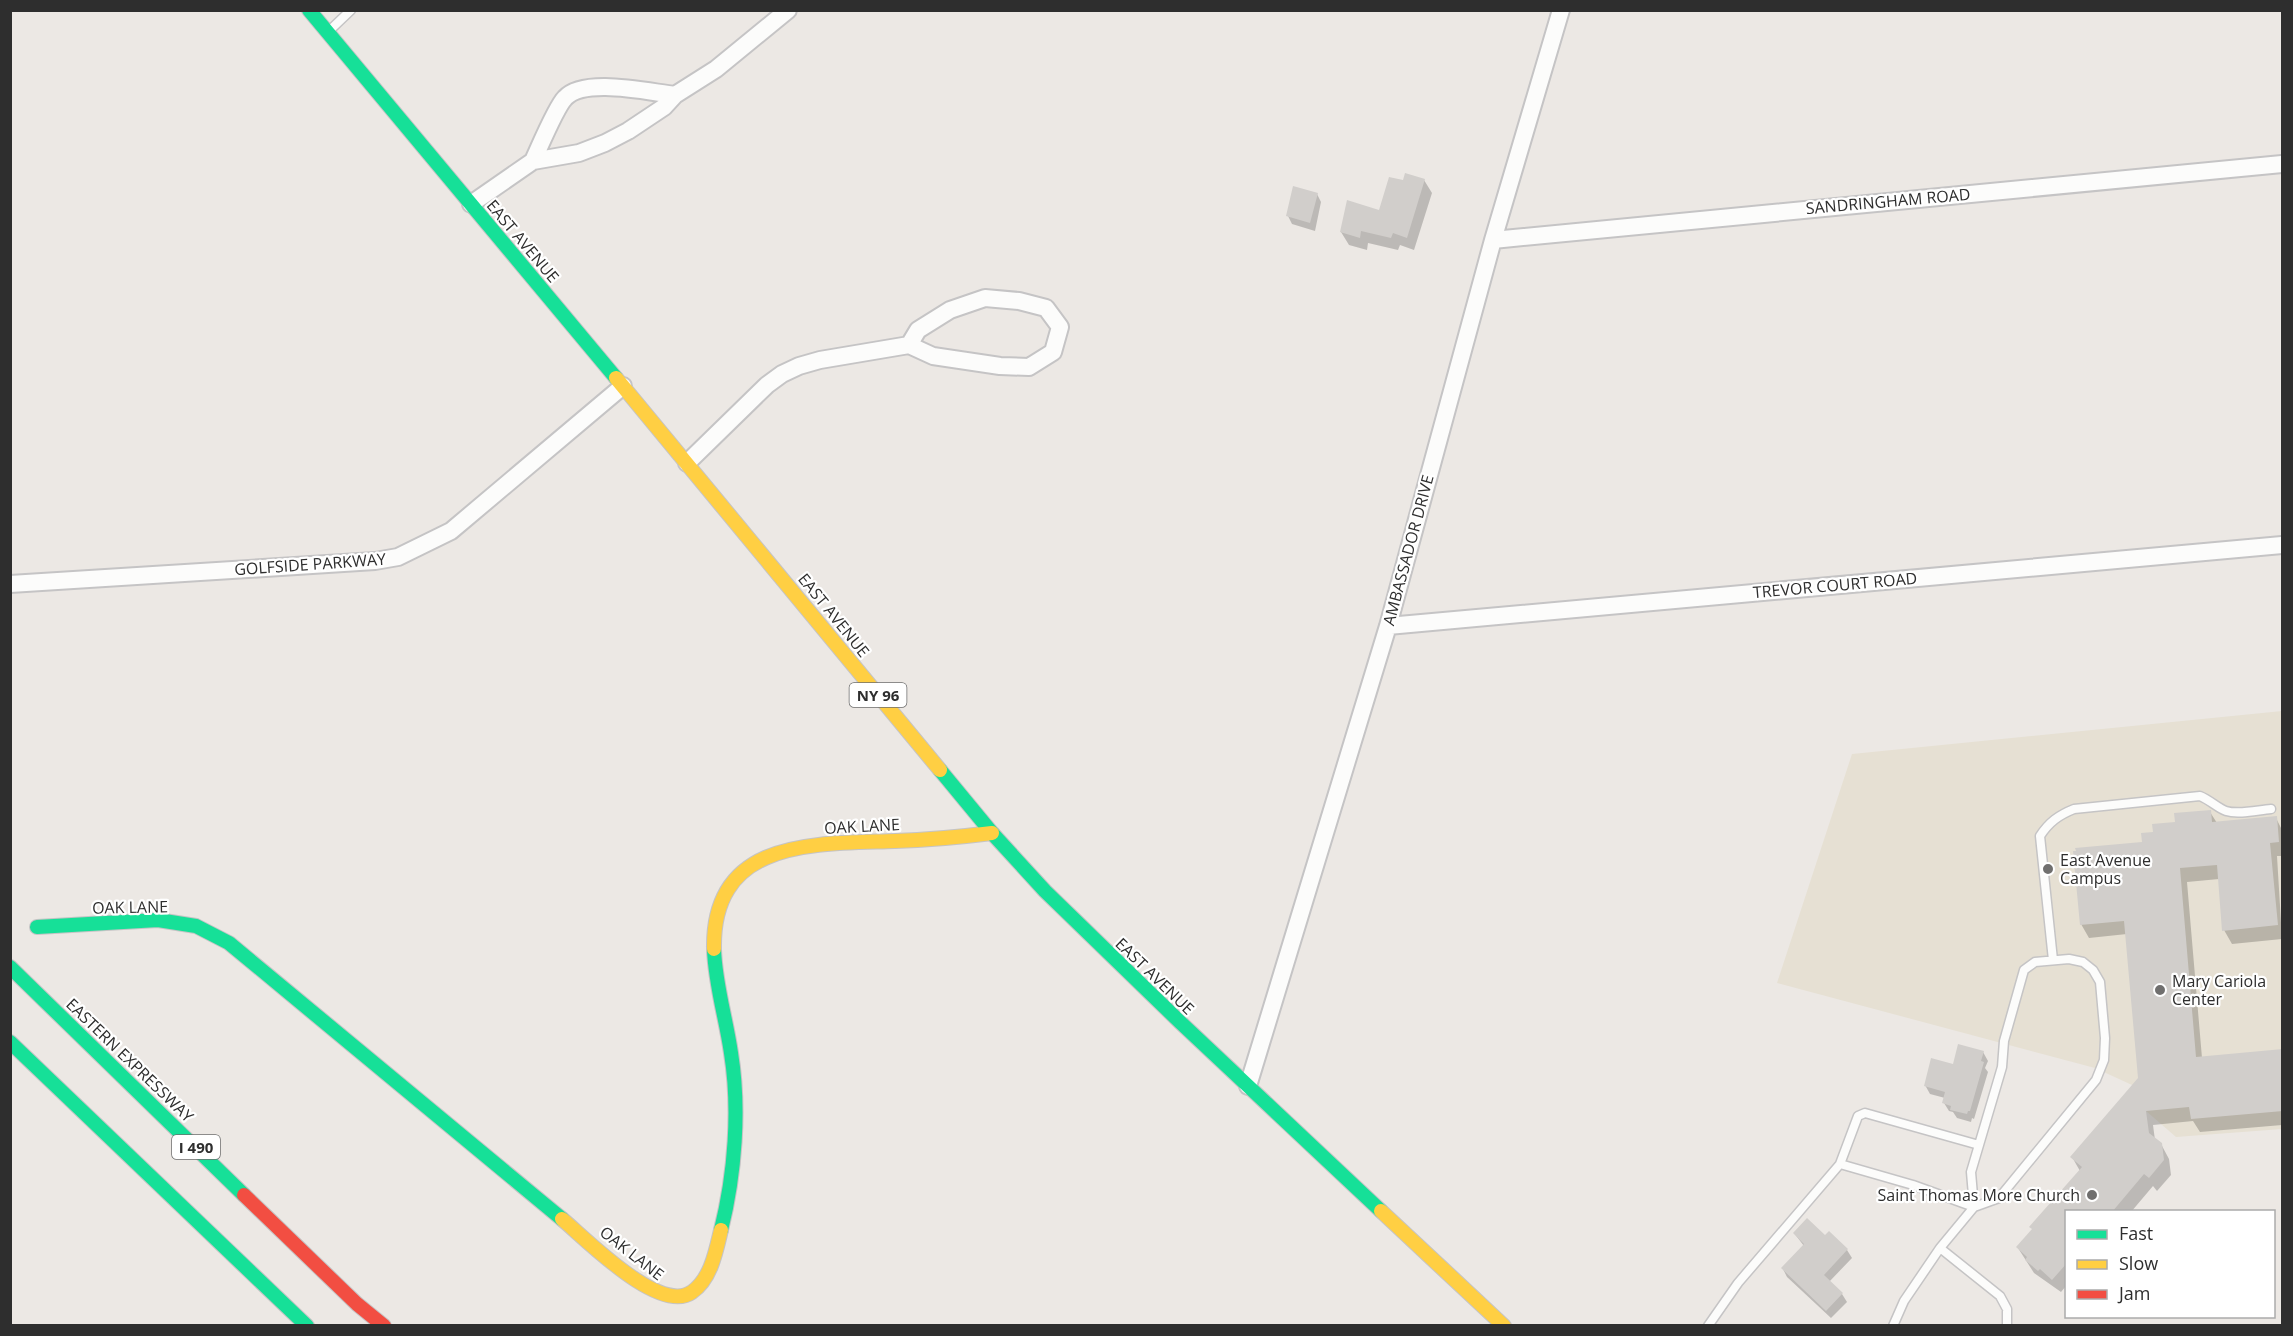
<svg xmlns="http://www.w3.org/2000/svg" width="2293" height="1336" font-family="'Open Sans',sans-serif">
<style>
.education{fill:#e6e0d3}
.shadow{fill:#0003}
.building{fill:#d1cecb}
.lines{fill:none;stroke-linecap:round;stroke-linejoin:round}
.lane-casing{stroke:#c5c4c5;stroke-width:11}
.street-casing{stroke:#c5c4c5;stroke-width:20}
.fast-casing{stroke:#c5c4c5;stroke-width:16}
.slow-casing{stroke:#c5c4c5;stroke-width:16}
.jam-casing{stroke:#c5c4c5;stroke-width:16}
.lane{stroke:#fcfcfb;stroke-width:8}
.street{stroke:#fcfcfb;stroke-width:16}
.fast{stroke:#16e098;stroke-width:14}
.slow{stroke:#ffcf43;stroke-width:14}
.jam{stroke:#f24e42;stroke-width:14}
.poi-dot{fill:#706f6e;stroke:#fff;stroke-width:2}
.labels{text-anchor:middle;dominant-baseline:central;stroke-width:4.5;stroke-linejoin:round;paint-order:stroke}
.shield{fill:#fff;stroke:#6d6d6d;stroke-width:1.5}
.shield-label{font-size:15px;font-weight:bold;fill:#2e2e2e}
.street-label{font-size:16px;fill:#2e2e2e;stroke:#fff}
.poi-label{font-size:16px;fill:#2e2e2e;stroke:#fff;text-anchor:start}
</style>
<rect width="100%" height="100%" fill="#ece8e4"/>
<path class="education" d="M2282 711V1129L2176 1137 2146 1111 2144 1084 2132 1085 2095 1068 1777 983 1852 754Z"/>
<path class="shadow" d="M1424 180 1432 193 1414 250 1400 245 1398 250 1368 243 1367 250 1349 245 1341 232 1380 212 1404 182Z
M1317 194 1321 202 1315 231 1292 224 1288 216Z
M2210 812 2217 823 2276 818 2282 830V856H2277L2282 939 2232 944 2224 930 2219 879 2187 882 2202 1058 2282 1050V1125L2200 1132 2193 1121 2153 1125 2155 1140 2161 1144 2169 1159 2171 1175 2157 1191 2153 1186 2131 1212H2066V1286L2061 1292 2034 1273 2018 1248 2080 1171 2072 1157 2140 1078 2127 934 2089 938 2081 924 2144 844 2155 834 2177 823Z
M1983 1052 1988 1061 1985 1068 1988 1072 1974 1119 1972 1118 1971 1122 1957 1118 1953 1112 1949 1111 1944 1103 1945 1098 1930 1094 1925 1085 1954 1066Z
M1794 1233 1825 1237 1847 1250 1852 1258 1829 1282 1842 1294 1847 1302 1831 1318 1787 1277 1783 1269 1804 1246Z"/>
<path class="building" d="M1405 173 1425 179 1407 238 1393 233 1391 238 1361 231 1360 238 1340 232 1347 200 1379 210 1389 177 1403 180Z
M1293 186 1318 193 1310 223 1286 216Z
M2211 810 2212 822 2277 816 2279 842 2270 843 2278 925 2222 931 2217 865 2180 868 2196 1057 2283 1049V1111L2191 1119 2189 1107 2146 1111 2149 1133 2162 1143 2164 1160 2149 1178 2144 1174 2112 1212H2067V1263L2052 1280 2040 1269 2038 1271 2025 1260 2027 1257 2016 1247 2032 1229 2029 1227 2082 1167 2070 1157 2138 1078 2124 921 2080 925 2073 851H2076L2075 848 2142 842 2141 833 2153 832 2152 824 2175 822 2174 813Z
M1958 1044 1984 1051 1981 1061 1984 1062 1970 1111H1968L1967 1114 1950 1110 1951 1106 1942 1103 1945 1092 1924 1086 1931 1058 1953 1064Z
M1807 1218 1825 1235 1829 1231 1848 1249 1824 1275 1843 1293 1826 1311 1781 1268 1804 1244 1793 1233Z"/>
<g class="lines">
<g class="lane-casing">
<path id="lane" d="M329 31 351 10
M2053 960 2040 836C2049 822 2059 815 2074 809L2200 796C2210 800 2219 809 2226 811 2239 815 2258 810 2271 809
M1840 1164 1913 1185 1974 1207
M1940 1248 1974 1207 1999 1198 2096 1080 2104 1060 2105 1038 2100 982 2093 970 2083 962 2069 959 2035 962 2024 970 2004 1041 2002 1067 1971 1172 1974 1207
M1708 1326 1738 1283 1840 1164 1858 1116 1865 1113 1979 1145
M1893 1326 1904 1301 1940 1248 2000 1296 2007 1309V1326"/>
</g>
<g class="street-casing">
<path id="street" d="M533 161C540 146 556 107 565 98 584 77 648 92 675 95
M471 204 533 161 579 153 605 143 628 131 664 107 675 95 716 69 788 10
M1493 240 2282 164
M687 463 767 385 782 374 799 366 820 360 909 345 933 356 1000 366 1029 367 1053 352 1060 327 1046 308 1019 301 985 298 950 310 918 330 909 345
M10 584 375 561 398 557 451 531 623 386
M1388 626 2282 545
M1248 1086 1388 626 1493 240 1561 10"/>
</g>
<g class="fast-casing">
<path id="fast" d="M309 10 616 378
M940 770 992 833 1045 891 1180 1022 1381 1211
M37 927 158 920 196 926 229 943 562 1219
M714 949C715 984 726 1018 731 1053 740 1109 735 1174 721 1230
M10 967 244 1195
M10 1042 307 1326"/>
</g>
<g class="slow-casing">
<path id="slow" d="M616 378 940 770
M714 949C712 838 815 844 895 841 928 840 960 837 992 833
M1381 1211 1504 1326
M562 1219C587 1240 660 1315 692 1292 711 1279 716 1251 721 1230"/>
</g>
<g class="jam-casing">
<path id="jam" d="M244 1195 357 1304 384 1326"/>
</g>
<use href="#lane" class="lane"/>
<use href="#street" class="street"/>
<use href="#fast" class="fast"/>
<use href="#slow" class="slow"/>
<use href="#jam" class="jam"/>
</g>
<g class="poi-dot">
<circle cx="2048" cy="869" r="6"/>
<circle cx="2160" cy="990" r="6"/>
<circle cx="2092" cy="1195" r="6"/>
</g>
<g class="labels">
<g class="shield">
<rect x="849.5" y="683" width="57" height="24" rx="4.5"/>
<rect x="172" y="1135" width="48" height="24" rx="4.5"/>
</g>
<g class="shield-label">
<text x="878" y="695">NY 96</text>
<text x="196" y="1147">I 490</text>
</g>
<g class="street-label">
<text transform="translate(1888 201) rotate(-5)">SANDRINGHAM ROAD</text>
<text transform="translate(523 241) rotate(50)">EAST AVENUE</text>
<text transform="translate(1408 550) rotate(-75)">AMBASSADOR DRIVE</text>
<text transform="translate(310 564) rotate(-4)">GOLFSIDE PARKWAY</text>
<text transform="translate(1835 585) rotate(-5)">TREVOR COURT ROAD</text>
<text transform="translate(834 615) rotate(51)">EAST AVENUE</text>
<text transform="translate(862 826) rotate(-3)">OAK LANE</text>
<text transform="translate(130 907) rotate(-1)">OAK LANE</text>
<text transform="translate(1155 976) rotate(44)">EAST AVENUE</text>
<text transform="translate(130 1060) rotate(44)">EASTERN EXPRESSWAY</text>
<text transform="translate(632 1253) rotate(38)">OAK LANE</text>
</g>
<g class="poi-label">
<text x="2060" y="860">East Avenue<tspan x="2060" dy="18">Campus</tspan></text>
<text x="2172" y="981">Mary Cariola<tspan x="2172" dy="18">Center</tspan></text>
<text x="2080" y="1195" text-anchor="end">Saint Thomas More Church</text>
</g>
</g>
<rect width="2293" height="1336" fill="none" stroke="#2e2e2e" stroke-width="24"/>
<rect x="2065" y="1210" width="210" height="108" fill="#ffffff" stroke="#ababab" stroke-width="1.5"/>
<rect x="2077" y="1230" width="30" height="9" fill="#16e098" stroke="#ababab" stroke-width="1.5"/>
<text x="2119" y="1240" font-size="18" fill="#2e2e2e">Fast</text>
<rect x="2077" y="1260" width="30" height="9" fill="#ffcf43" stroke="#ababab" stroke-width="1.5"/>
<text x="2119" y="1270" font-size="18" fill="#2e2e2e">Slow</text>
<rect x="2077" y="1290" width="30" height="9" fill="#f24e42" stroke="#ababab" stroke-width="1.5"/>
<text x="2119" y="1300" font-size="18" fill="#2e2e2e">Jam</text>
</svg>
